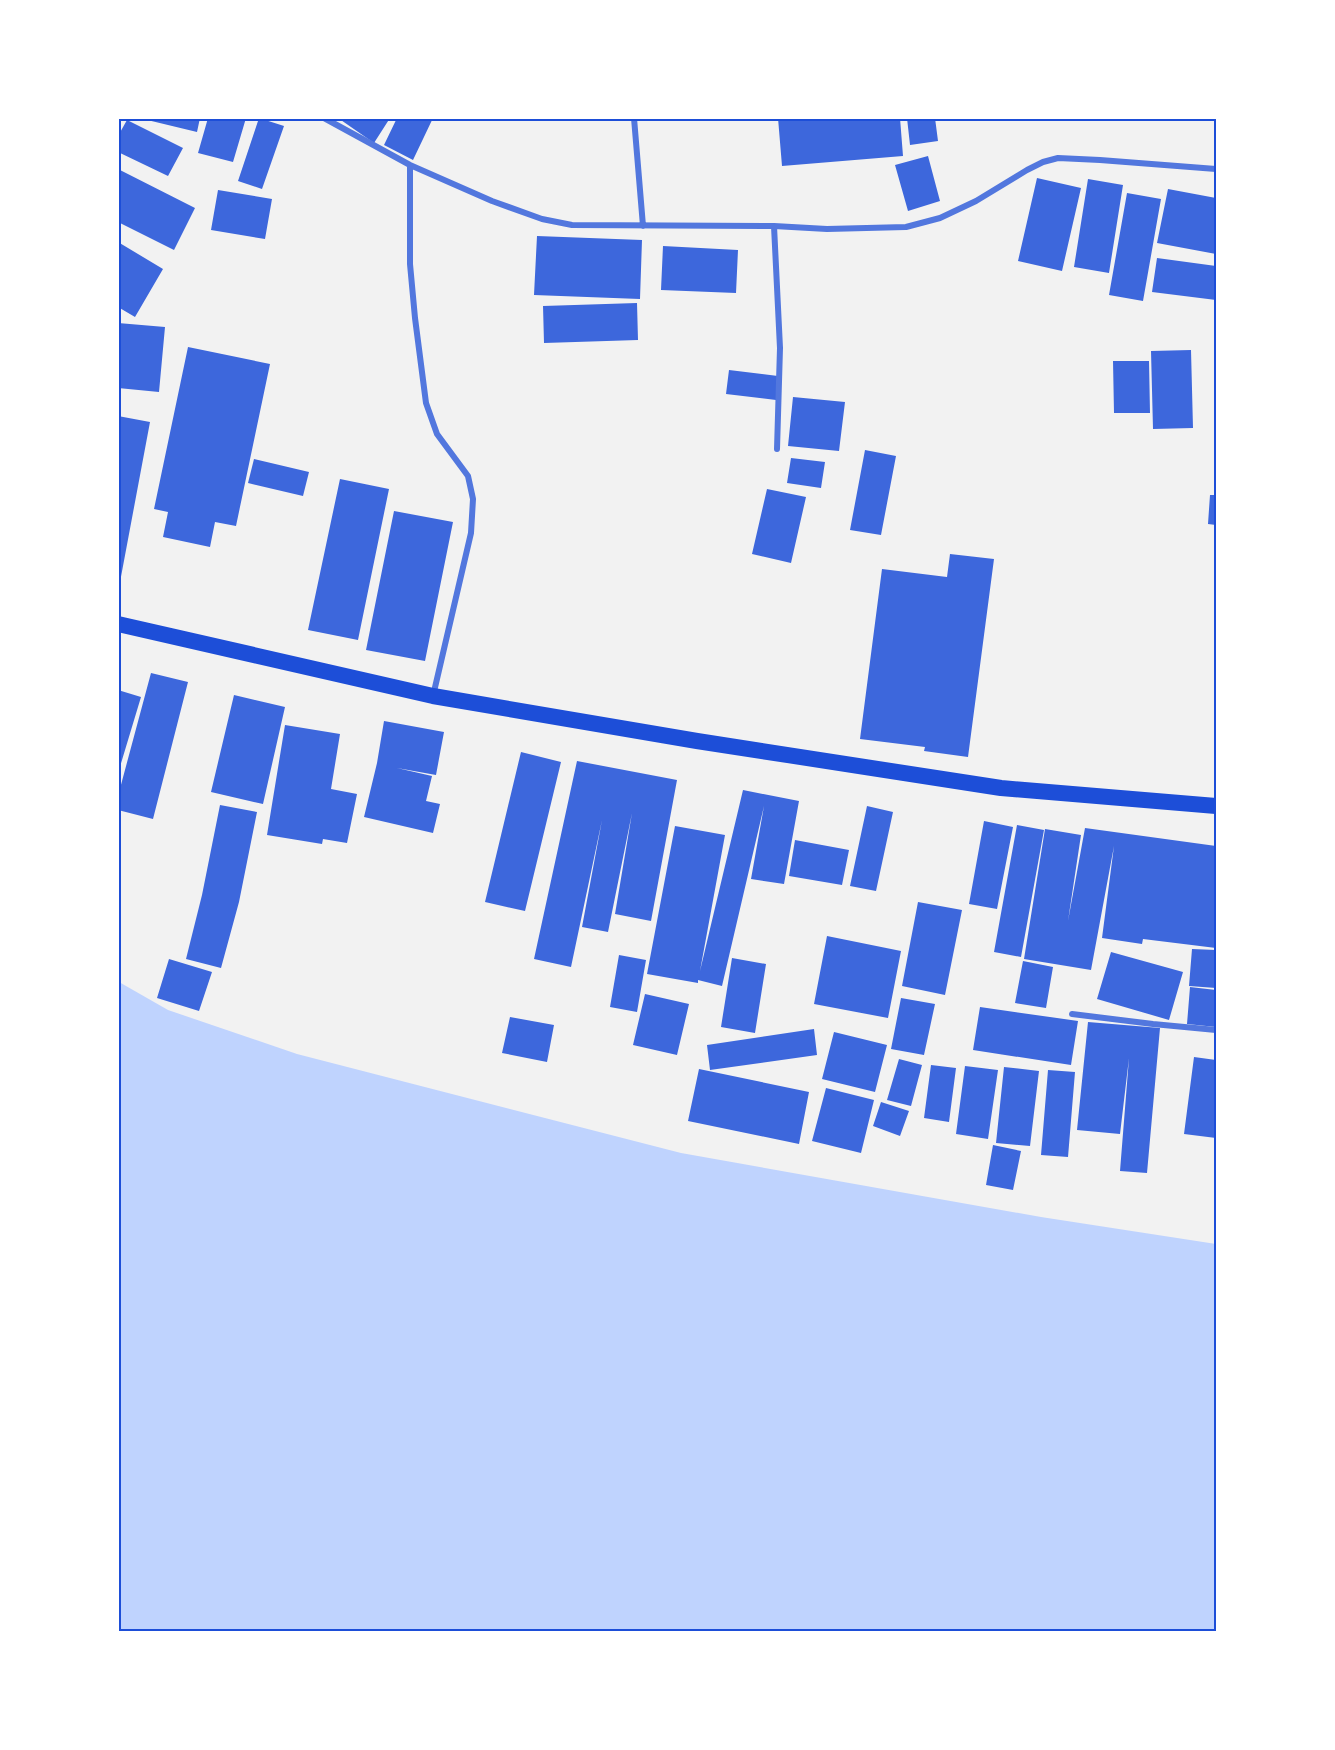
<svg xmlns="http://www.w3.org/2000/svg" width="1335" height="1750" font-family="Montserrat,sans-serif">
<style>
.water{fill:#bfd3fe}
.building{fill:#3d67dc}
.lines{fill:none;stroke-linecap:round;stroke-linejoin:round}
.minor{stroke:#5277de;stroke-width:6}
.trunk{stroke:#1d4ed8;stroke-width:16}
.neatline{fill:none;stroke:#1d4ed8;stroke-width:2}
</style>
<rect width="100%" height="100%" fill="#f2f2f2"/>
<path class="water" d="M119 982 168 1010 297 1054 681 1153 1041 1217 1216 1244V1631H119Z"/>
<path class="building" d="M139 118H200L197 132Z
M208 118H246L233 162 198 153Z
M259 118 284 126 262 189 238 181Z
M338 118H390L374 143Z
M397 118H433L413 160 384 145Z
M778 118H900L903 156 782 166Z
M907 118H935L938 141 910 145Z
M127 120 183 148 168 176 118 152V136Z
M928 156 940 201 908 211 895 165Z
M118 169 195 208 174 250 118 222Z
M1037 178 1081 188 1062 271 1018 261Z
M1088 179 1123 185 1109 273 1074 267Z
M1168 189 1216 198V254L1157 243Z
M218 190 272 199 265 239 211 230Z
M1127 193 1161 199 1143 301 1109 295Z
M537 236 642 240 640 299 534 295Z
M118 242 163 269 135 317 118 307Z
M663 246 738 250 736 293 661 290Z
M1157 258 1216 266V300L1152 292Z
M637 303 638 340 544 343 543 306Z
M118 323 165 327 159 392 118 388Z
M188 347 270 364 236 526 215 522 210 547 163 537 168 512 154 509Z
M1191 350 1193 428 1153 429 1151 351Z
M1113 361H1149L1150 413H1114Z
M729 370 778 376 776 400 726 394Z
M793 397 845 402 839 451 788 446Z
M118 416 150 422 120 582H118Z
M865 450 896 456 881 535 850 530Z
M791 458 825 462 821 488 787 483Z
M254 459 309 472 303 496 248 483Z
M340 479 389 489 358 640 308 630Z
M767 489 806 497 791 563 752 554Z
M1210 495H1216V525L1208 524Z
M394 511 453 522 425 661 366 650Z
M950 554 994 559 968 757 924 751 925 747 860 739 882 569 947 577Z
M151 673 188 682 153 819 118 810V796Z
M118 690 141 697 119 770H118Z
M234 695 285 707 263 804 211 792Z
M384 721 444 732 436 775 397 768 432 776 426 801 440 804 433 833 364 817 377 763Z
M285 725 340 734 331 789 357 794 347 843 323 839 322 844 267 835Z
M521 752 561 762 525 911 485 902Z
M577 761 677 780 651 921 615 914 632 813 608 932 582 927 602 820 571 967 534 959Z
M743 790 799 801 784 884 751 879 764 806 722 986 698 980V983L647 974 675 826 725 835 700 971Z
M220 805 257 812 239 902 221 968 186 959 202 895Z
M867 806 893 812 876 891 850 886Z
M984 821 1013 827 997 909 969 904Z
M1017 825 1044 830 1021 957 994 952Z
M1085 828 1216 846V948L1143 939 1142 944 1102 938 1114 846 1091 970 1024 959 1045 829 1081 835 1068 921Z
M795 840 849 850 842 885 789 876Z
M918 902 962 910 945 995 902 986Z
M827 936 901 951 888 1018 814 1004Z
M1192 949 1216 950V988L1189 986Z
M1111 952 1183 972 1169 1020 1097 999Z
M619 955 646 960 637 1012 610 1007Z
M732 958 766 964 755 1033 721 1027Z
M169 959 212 972 199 1011 157 998Z
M1023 961 1053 967 1046 1008 1015 1003Z
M1190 987 1216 990V1027L1187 1024Z
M645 994 689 1004 677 1055 633 1045Z
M901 998 935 1004 924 1055 891 1049Z
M980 1007 1078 1021 1071 1065 973 1050Z
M510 1017 554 1025 547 1062 502 1053Z
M1088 1022 1160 1028 1147 1173 1120 1171 1129 1058 1120 1134 1077 1130Z
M814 1029 817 1055 710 1070 707 1045Z
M834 1032 887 1045 875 1092 822 1079Z
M1194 1057 1216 1060V1138L1184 1134Z
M899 1059 922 1065 911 1106 887 1100Z
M931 1065 956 1068 949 1122 924 1118Z
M965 1066 998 1070 988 1139 956 1134Z
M1004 1067 1039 1071 1030 1146 996 1143Z
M699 1069 809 1092 799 1144 688 1121Z
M1048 1070 1075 1072 1068 1157 1041 1155Z
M826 1088 874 1100 861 1153 812 1141Z
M881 1102 909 1111 900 1136 873 1126Z
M993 1145 1021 1151 1013 1190 986 1185Z"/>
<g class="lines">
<path class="minor" d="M324 118 410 165 492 201 542 219 572 225 774 226 827 229 906 227 940 218 976 201 1027 170 1043 162 1058 158 1100 160 1216 169
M634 118 643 226
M410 165V264L415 318 426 403 437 434 468 476 473 499 471 533 433 696
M774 226 780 348 777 449
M1072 1014 1153 1024 1216 1030"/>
<path class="trunk" d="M118 624 433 696 697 741 1001 788 1216 806"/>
</g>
<rect width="1335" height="1750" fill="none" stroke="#ffffff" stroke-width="240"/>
<rect x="120" y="120" width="1095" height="1510" class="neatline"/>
</svg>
